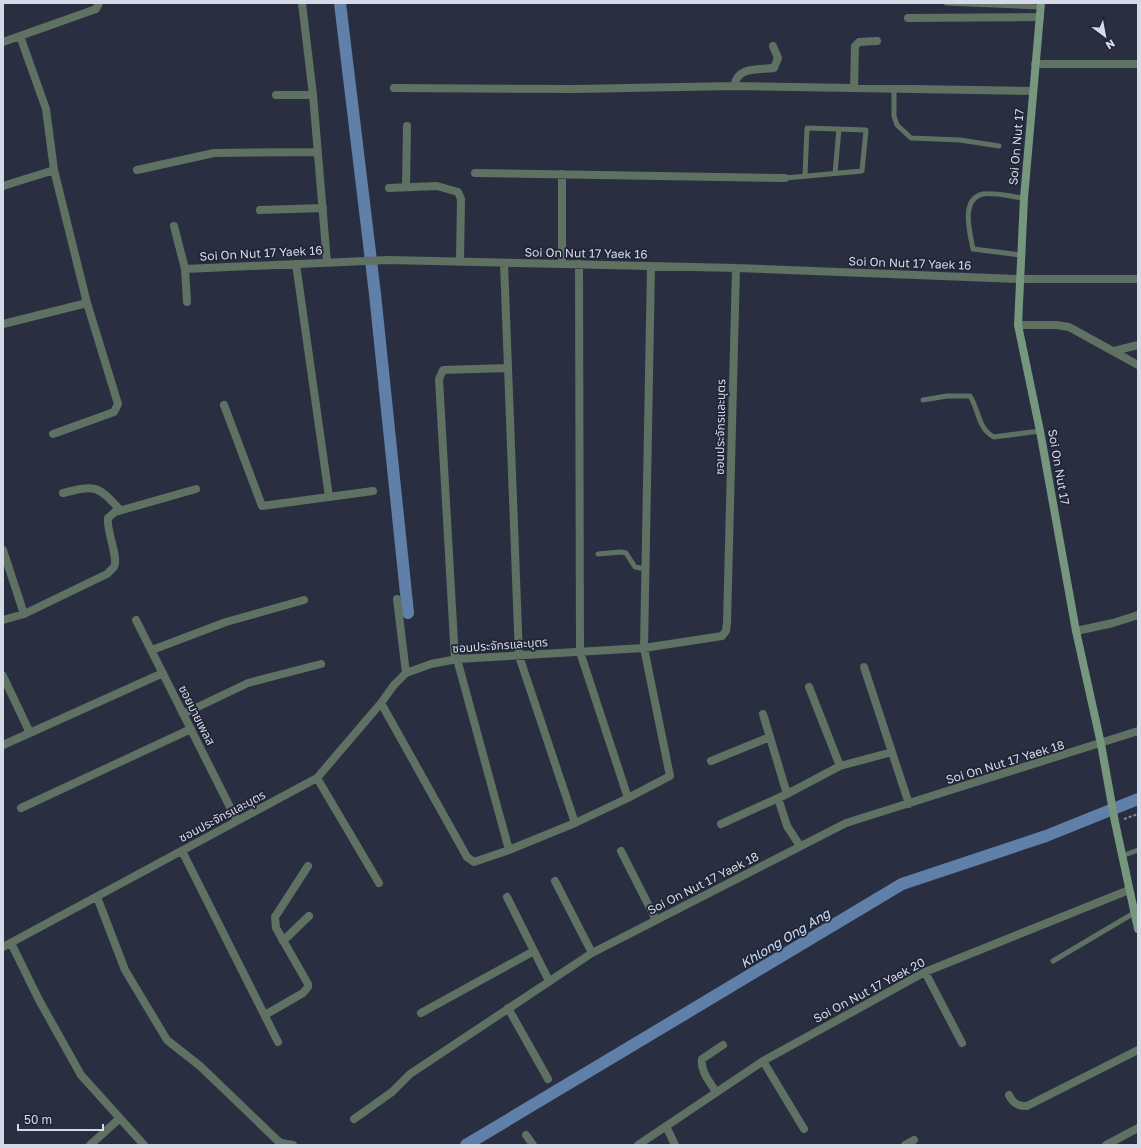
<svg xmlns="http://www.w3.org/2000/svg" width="1141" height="1148" font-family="'Golos Text','Noto Sans Thai',sans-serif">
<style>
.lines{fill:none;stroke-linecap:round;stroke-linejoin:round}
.canal{stroke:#607fa9;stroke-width:12}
.path{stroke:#838897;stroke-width:2;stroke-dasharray:3 2;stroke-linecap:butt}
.lane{stroke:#5e7162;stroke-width:5}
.street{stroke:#5e7162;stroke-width:8}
.secondary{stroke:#77967e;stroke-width:8}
.labels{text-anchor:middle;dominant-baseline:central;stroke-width:3.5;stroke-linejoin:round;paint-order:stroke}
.street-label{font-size:12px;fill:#d6dae6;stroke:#202537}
.water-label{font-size:13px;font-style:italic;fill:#cde0fa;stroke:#202537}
</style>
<rect width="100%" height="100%" fill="#292f41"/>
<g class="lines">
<path class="canal" d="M340 3 375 294 408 613
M466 1145 902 884 1046 836 1138 799"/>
<path class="path" d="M1124 819 1138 814"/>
<path class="lane" d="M946 3 1040 7
M894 89V116L897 125 911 138 960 140 999 146
M835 173 839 129
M785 178 862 171 866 130 807 128 805 176
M1021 255 973 249C970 233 960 199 983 194 995 192 1012 197 1024 198
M923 400 947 396H970C979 410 978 429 994 437L1040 431
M598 554 621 552 626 553 635 567 646 569
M1122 856 1138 850
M1053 961 1134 913"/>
<path class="street" d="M302 3 313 95 327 262
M908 18 1040 17
M20 36 46 109 54 170 87 303 118 404 114 412 53 434
M3 42 96 9 99 3
M1035 64H1138
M734 86C738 66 757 70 774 68L778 58 773 46
M394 88 575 89 734 86 1032 91
M854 88 855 46 859 42 877 41
M276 95H313
M137 170 214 153 318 152
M475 173 785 178
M562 174V264
M3 186 54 170
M406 187 407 126
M389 188 437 186 458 192 461 199 460 262
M260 210 323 208
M174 226 185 269
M504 263 519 656 575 823
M296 264 329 497
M579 264 580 652 628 798
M187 302 185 269 388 260 736 268 1020 279H1138
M3 324 87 303
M1018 325H1056L1069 327 1138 365
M1114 351 1138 345
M224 405 262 506 373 491
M63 493C95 485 98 485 120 510
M3 550 24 614
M397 599 406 673
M3 620 24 614 107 574C109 572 112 569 114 567 119 557 106 531 108 518L115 512 196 489
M136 620 237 821
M1076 631 1113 623 1138 615
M152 650 226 622 304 600
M457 659 509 850
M455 660 439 379 443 370 508 368
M864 667 909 804
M3 676 30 733
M809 687 840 766
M381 703 467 857 474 862 509 850 575 823 628 798 670 776 644 648 651 266
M183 714 248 683 321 664
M763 714 787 794
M3 745 163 673
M711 761 770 737
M317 778 379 883
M778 798 787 826 800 846
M21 808 191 729
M721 824 787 794 840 766 892 752
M182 851 278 1042
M621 851 656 920
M555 881 592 953
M97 897 125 970 167 1040 200 1066 277 1140 281 1143 293 1145
M507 897 549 981
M283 941 309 916
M11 943 39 1000 81 1075 144 1145
M3 947 317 778 381 703 394 685 406 673 431 664 457 659 644 648 722 636 726 631 727 623 736 268
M925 972 962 1043
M508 1008 548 1079
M421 1013 534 951
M265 1015 303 993 308 987V984L276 928 275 917 308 866
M763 1061 804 1129
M716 1092C710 1082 700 1071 702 1059L723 1045
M1009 1095C1013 1103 1017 1106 1027 1106L1138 1050
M354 1119 392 1092 410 1074 592 953 846 823 1138 731
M666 1126 675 1145
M526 1135 533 1145
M90 1145 119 1119
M638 1145 763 1061 925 972 1129 890
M905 1145 914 1140
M1106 1145 1138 1128"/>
<path class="secondary" d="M1041 3 1024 198 1018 325 1040 431 1076 631 1101 744 1115 822 1138 929"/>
</g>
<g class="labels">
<g class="street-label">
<text transform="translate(1016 147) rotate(-85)">Soi On Nut 17</text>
<text transform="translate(261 253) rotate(-3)">Soi On Nut 17 Yaek 16</text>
<text transform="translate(586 253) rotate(1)">Soi On Nut 17 Yaek 16</text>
<text transform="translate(910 263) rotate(2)">Soi On Nut 17 Yaek 16</text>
<text transform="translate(720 427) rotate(-89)">ซอนประจักรและบุตร</text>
<text transform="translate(1059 467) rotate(80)">Soi On Nut 17</text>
<text transform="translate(500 645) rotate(-4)">ซอนประจักรและบุตร</text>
<text transform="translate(197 715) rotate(63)">ซอยมายเพลส</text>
<text transform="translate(1005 762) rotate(-17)">Soi On Nut 17 Yaek 18</text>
<text transform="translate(222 816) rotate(-28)">ซอนประจักรและบุตร</text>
<text transform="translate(703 883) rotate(-27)">Soi On Nut 17 Yaek 18</text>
<text transform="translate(869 990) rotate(-28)">Soi On Nut 17 Yaek 20</text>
</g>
<g class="water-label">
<text transform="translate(785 938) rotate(-31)">Khlong Ong Ang</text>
</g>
</g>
<rect width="1141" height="1148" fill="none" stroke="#d6dae6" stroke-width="8"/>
<g transform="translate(1105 36) rotate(148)" stroke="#202537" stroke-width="3" paint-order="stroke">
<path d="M0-3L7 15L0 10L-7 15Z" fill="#d6dae6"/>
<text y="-6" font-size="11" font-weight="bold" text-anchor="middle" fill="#d6dae6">N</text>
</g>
<path d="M18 1124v6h85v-6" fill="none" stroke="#d6dae6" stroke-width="2"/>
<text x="24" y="1124" font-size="12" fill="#d6dae6" stroke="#202537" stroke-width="3" paint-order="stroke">50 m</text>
</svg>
